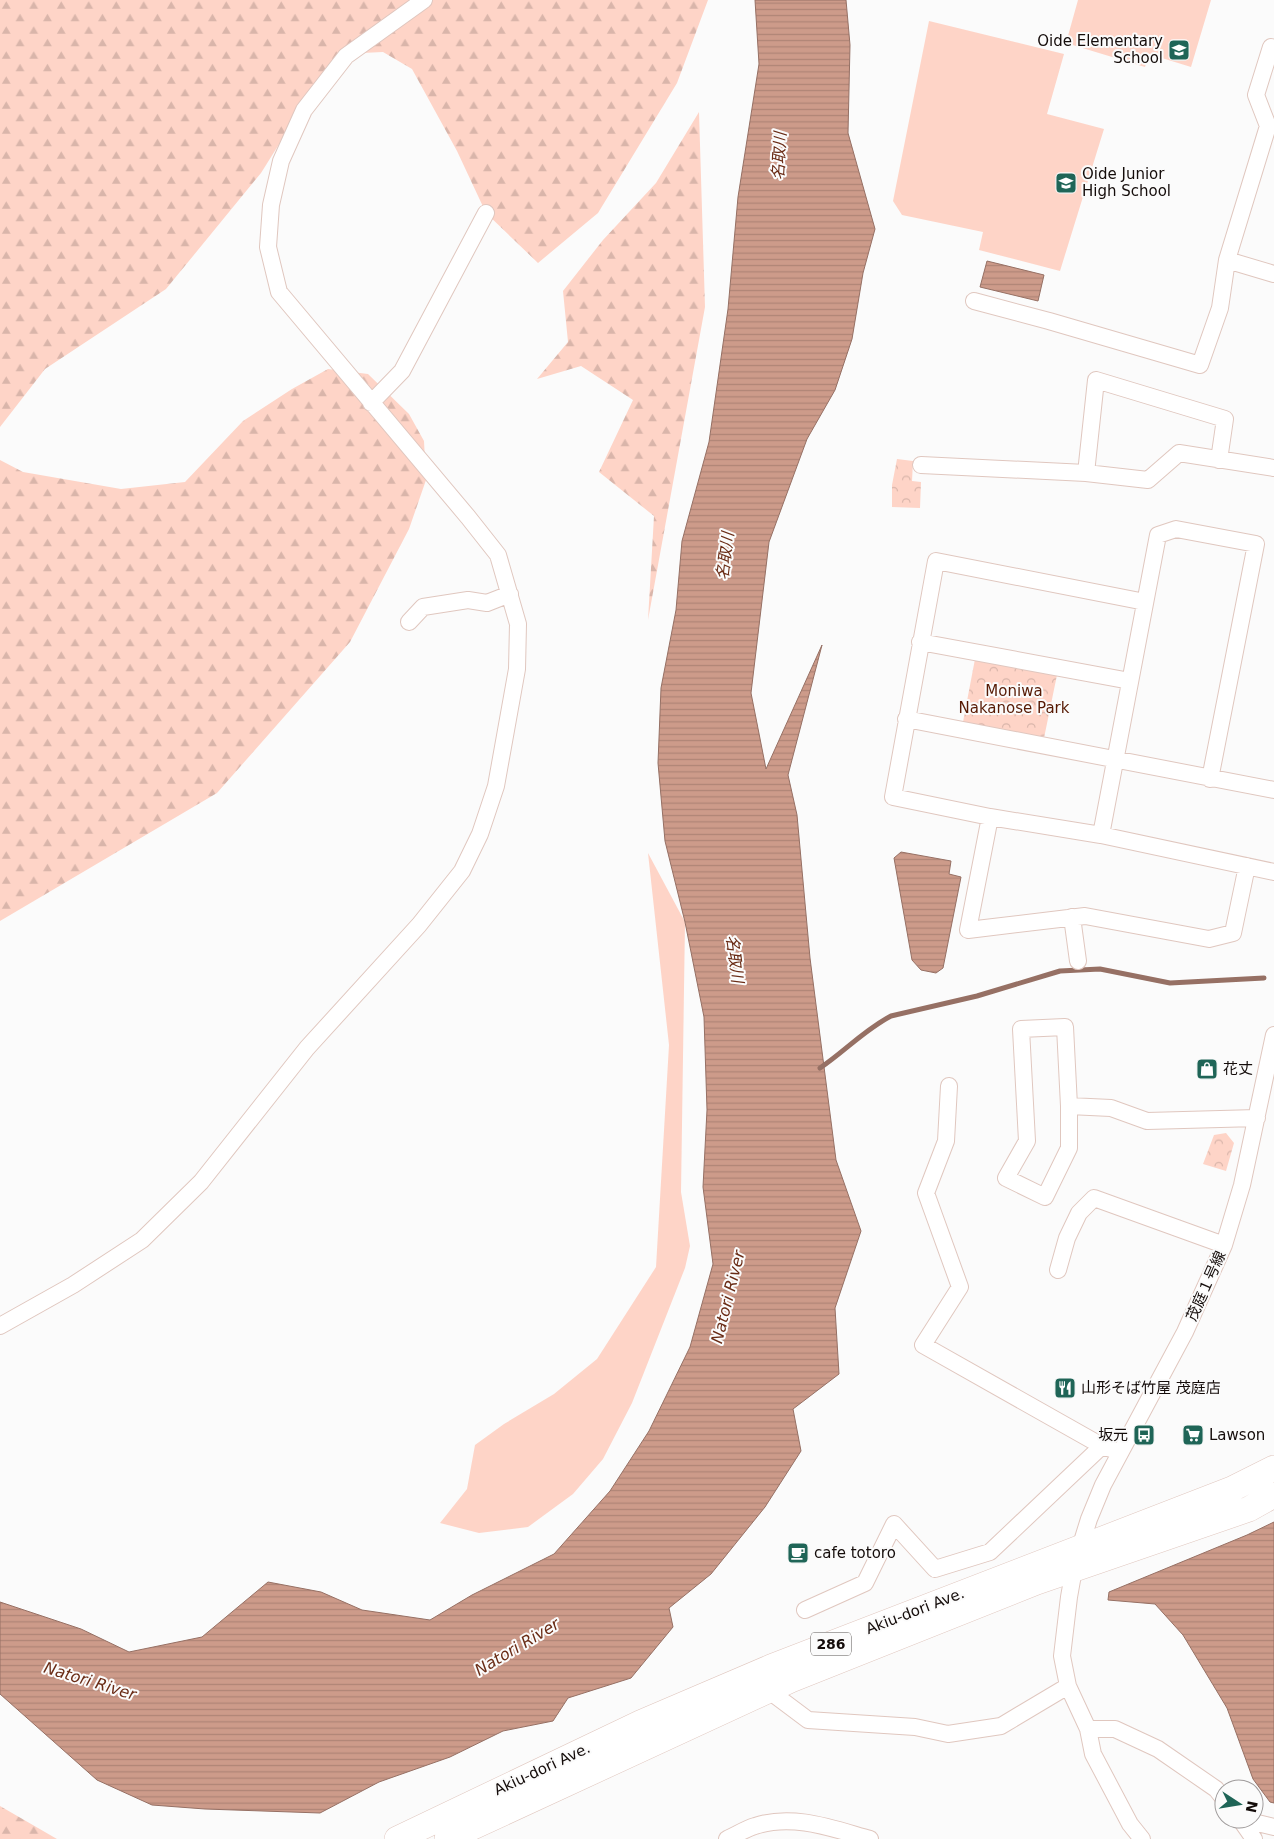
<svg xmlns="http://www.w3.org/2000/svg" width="1274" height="1839" font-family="'DejaVu Sans','Noto Sans JP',sans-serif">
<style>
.grass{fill:#fed4c7}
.forest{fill:url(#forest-firs)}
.park{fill:url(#park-crowns)}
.water{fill:url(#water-rules);stroke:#967064}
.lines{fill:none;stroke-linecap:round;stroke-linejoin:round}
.stream{stroke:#967064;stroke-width:5}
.minor-casing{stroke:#e0c7bf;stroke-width:18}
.highway-casing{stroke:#e0c7bf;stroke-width:26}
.minor{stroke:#fff;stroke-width:16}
.highway{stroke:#fff;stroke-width:25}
.labels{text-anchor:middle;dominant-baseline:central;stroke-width:4;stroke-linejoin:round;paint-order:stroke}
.shield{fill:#fbfbfb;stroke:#595452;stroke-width:1}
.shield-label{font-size:14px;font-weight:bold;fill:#140c0a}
.poi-label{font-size:15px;fill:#140c0a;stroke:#fbfbfb;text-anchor:start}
.park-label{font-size:15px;fill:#571a04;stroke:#fbfbfb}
.street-label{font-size:15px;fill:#140c0a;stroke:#fbfbfb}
.water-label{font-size:16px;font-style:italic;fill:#6a2c16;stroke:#fbfbfb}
</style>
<defs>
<pattern id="forest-firs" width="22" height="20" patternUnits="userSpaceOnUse" patternTransform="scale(1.25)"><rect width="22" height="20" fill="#fed4c7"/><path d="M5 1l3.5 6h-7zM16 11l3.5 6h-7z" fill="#d9b5aa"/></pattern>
<pattern id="park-crowns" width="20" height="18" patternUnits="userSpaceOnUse" patternTransform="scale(1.25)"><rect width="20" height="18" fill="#fed4c7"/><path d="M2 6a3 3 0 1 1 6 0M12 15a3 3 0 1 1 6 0" fill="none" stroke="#d9b5aa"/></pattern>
<pattern id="water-rules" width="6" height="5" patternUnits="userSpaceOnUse" patternTransform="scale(1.25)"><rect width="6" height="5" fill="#cd9b8a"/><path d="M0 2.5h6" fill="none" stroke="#af8476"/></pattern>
</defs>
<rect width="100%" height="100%" fill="#fbfbfb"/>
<path class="grass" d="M1078 0H1211L1191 67 1149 54 1145 67 1066 43Z
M929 21 1064 54 1047 114 1104 129 1060 271 979 250 983 232 902 215 893 201Z
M648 853 685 922 681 1192 690 1246 685 1268 632 1403 603 1459 573 1494 528 1527 479 1533 440 1523 467 1489 475 1445 504 1424 554 1394 597 1359 656 1267 669 1045Z"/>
<path class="forest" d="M0 0H708L677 83 598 213 538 263 486 213 457 151 412 69 383 52 341 54 313 90 261 173 166 289 45 369 0 427Z
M699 112 705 307 648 620 654 516 599 472 633 400 581 366 537 379 568 342 563 291 603 240 656 183Z
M328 369 368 374 409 414 424 441 426 480 409 529 350 642 217 793 0 921V460L23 472 121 489 185 482 243 421 292 389Z
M0 1806 57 1839H0Z"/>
<path class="park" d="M897 459 913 461 912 481 921 482 920 508 892 507V485Z
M975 659 1057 675 1044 738 963 722Z
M1226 1133 1234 1143 1226 1171 1203 1164 1214 1135Z"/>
<path class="water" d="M755 0H846L850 45 848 133 875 229 863 273 852 339 835 390 807 439 769 542 751 693 766 769 822 645 788 775 797 815 810 958 836 1160 861 1231 835 1308 839 1374 793 1409 801 1451 765 1507 711 1574 669 1608 673 1627 631 1678 568 1698 553 1721 503 1731 450 1757 379 1782 320 1813 205 1809 152 1805 97 1780 0 1694V1602L81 1629 129 1652 202 1637 268 1582 321 1592 362 1610 430 1620 472 1595 554 1554 610 1491 649 1431 690 1347 713 1264 703 1187 707 1110 704 1017 685 922 665 841 658 763 661 688 676 610 682 541 709 442 728 309 738 197 759 64Z
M987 261 1044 275 1038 301 980 287Z
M901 852 951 861 949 874 961 877 943 968 936 973 921 970 912 960 894 858Z
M1274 1522V1803L1270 1802 1253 1779 1227 1708 1183 1635 1155 1604 1108 1600 1109 1592 1247 1535Z"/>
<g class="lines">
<path class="stream" d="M820 1068C844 1052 864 1030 891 1016L977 996 1060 971 1100 969 1170 983 1264 978"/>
<g class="minor-casing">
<path id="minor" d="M1227 260 1274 274
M974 301 1049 321 1200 365 1220 308 1227 260 1268 126 1256 95 1271 47 1274 48
M371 403 402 371 486 213
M921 465 1086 473 1148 480 1179 453 1274 468
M1086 473 1096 380 1225 419 1219 460
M1145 602 936 561 893 797 990 817 1101 835 1274 872
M409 622 423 607 468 600 487 603 510 594
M920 642 1130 681
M906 719 1274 790
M990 817 968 930 1085 916 1209 939 1233 933 1247 866
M1101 835 1158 535 1176 529 1256 544 1210 779
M1072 917 1078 961
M949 1086 946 1141 926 1193 960 1287 923 1345 1102 1446
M1069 1106 1065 1027 1021 1029 1027 1141 1006 1178 1045 1197 1069 1148V1106L1111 1108 1147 1121 1257 1118
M1058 1270 1067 1238 1079 1213 1094 1198 1224 1245
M0 1326 73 1285 142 1240 201 1182 307 1048 419 925 462 871 480 834 496 786 517 669 518 624 498 555 468 517 279 292 268 247 271 205 281 161 304 110 346 56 424 0
M805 1610 865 1583 894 1524 935 1569 990 1552 1102 1446 1111 1449
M768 1690 808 1720 915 1727 948 1734 1001 1726 1068 1686
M1088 1729H1115L1158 1749 1216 1789 1224 1799
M1240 1819 1254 1839
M1241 1819 1274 1827
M727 1839C736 1835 745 1829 755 1826 793 1813 834 1829 870 1839
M1142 1839 1130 1824 1093 1754 1088 1729 1068 1686 1062 1656 1069 1597 1074 1569 1080 1548 1089 1519 1103 1485 1185 1332 1224 1245 1242 1185 1274 1035"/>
</g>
<g class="highway-casing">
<path id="highway" d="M397 1839 640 1723 771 1667 1232 1489 1274 1468
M447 1839 791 1680 1037 1582 1249 1509 1274 1495"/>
</g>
<use href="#minor" class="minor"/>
<use href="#highway" class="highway"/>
</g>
<defs>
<g id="school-square" transform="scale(1.125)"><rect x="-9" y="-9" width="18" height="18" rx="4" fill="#1f6557" stroke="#fbfbfb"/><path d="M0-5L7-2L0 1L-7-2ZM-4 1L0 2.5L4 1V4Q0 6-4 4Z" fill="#fff"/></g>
<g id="shop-square" transform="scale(1.125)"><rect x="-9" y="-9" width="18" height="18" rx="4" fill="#1f6557" stroke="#fbfbfb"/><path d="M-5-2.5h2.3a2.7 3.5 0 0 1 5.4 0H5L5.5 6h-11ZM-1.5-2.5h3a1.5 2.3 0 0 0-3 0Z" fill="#fff"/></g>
<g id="restaurant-square" transform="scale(1.125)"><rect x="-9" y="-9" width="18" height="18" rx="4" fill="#1f6557" stroke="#fbfbfb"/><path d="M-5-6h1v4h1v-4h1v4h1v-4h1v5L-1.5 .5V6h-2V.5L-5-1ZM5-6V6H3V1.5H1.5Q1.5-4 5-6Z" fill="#fff"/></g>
<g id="bus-square" transform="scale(1.125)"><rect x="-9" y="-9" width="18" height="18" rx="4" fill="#1f6557" stroke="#fbfbfb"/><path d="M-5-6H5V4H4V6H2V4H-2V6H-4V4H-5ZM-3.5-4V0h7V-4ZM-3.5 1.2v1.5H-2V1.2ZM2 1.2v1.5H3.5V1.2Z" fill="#fff"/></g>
<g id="supermarket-square" transform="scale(1.125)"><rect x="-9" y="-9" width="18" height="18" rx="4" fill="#1f6557" stroke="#fbfbfb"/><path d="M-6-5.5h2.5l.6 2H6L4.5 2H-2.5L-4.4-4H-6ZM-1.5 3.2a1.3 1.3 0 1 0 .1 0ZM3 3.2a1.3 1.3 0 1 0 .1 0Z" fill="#fff"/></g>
<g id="cafe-square" transform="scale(1.125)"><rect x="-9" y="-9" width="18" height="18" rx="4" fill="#1f6557" stroke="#fbfbfb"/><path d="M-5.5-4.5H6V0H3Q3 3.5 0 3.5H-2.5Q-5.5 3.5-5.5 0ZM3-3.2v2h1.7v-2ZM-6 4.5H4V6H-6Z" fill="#fff"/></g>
</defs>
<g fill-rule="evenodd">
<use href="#school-square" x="1179" y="50"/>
<use href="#school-square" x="1066" y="183"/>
<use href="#shop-square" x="1207" y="1069"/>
<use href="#restaurant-square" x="1065" y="1388"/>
<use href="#bus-square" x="1144" y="1435"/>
<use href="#supermarket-square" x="1193" y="1435"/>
<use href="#cafe-square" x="798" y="1553"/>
</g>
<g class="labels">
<rect class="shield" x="811" y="1632.5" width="40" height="23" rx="4"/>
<g class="shield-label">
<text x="831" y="1644">286</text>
</g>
<g class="poi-label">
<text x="1163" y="41" text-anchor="end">Oide Elementary<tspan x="1163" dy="17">School</tspan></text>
<text x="1082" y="174">Oide Junior<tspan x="1082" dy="17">High School</tspan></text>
<text x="1223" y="1069">花丈</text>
<text x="1081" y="1388">山形そば竹屋 茂庭店</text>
<text x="1128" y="1435" text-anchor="end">坂元</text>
<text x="1209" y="1435">Lawson</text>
<text x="814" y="1553">cafe totoro</text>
</g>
<g class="park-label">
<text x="1014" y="691">Moniwa<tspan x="1014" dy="17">Nakanose Park</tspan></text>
</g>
<g class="street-label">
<text transform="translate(1206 1286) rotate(-66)">茂庭１号線</text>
<text transform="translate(915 1611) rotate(-21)">Akiu-dori Ave.</text>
<text transform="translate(542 1769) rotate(-25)">Akiu-dori Ave.</text>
</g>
<g class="water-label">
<text transform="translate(779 156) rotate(-87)">名取川</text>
<text transform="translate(725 556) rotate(-83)">名取川</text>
<text transform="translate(735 959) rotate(83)">名取川</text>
<text transform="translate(728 1297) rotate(-76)">Natori River</text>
<text transform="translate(517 1647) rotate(-31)">Natori River</text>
<text transform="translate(90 1681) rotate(17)">Natori River</text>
</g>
</g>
<g transform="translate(1239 1804) rotate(102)"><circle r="24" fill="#fbfbfb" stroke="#9f9b9b"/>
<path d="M0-4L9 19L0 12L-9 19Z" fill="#1f6557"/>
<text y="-8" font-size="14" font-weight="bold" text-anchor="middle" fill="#140c0a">N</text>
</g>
</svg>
